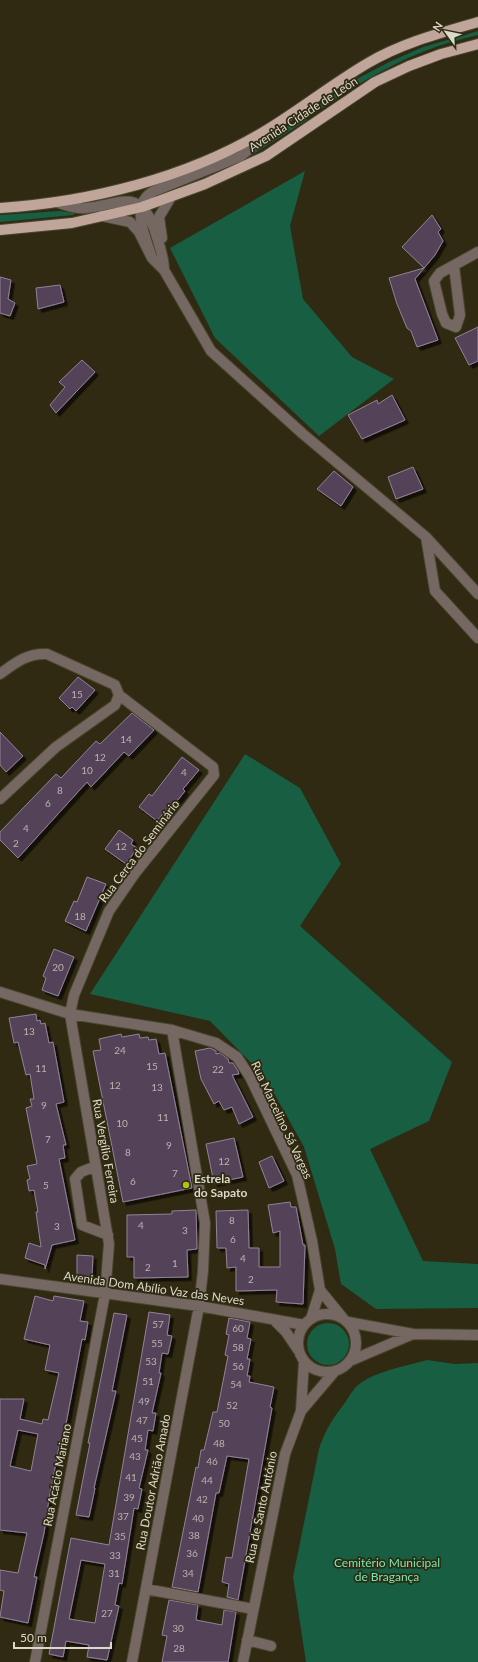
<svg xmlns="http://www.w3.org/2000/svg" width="478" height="1662" font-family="Lato,sans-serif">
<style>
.green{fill:#175e42}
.building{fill:#524359;stroke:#92829a;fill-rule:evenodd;filter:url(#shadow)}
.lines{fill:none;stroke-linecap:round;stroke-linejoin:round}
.minor-casing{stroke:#4b462f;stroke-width:12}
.major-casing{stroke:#4b462f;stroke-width:12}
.minor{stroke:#756862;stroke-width:10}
.major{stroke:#c0a69a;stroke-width:10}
.poi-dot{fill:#acc612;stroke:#2f2a11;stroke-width:1.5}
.labels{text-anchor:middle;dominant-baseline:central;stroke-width:3.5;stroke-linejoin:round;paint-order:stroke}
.number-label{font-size:10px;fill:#b9b4ae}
.street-label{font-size:12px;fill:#dbd9ca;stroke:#2f2a11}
.poi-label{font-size:12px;font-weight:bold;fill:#dbd9ca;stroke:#2f2a11;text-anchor:start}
.park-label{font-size:12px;fill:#6beeb5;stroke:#2f2a11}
</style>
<defs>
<filter id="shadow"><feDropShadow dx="3.5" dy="3.5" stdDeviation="0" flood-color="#0009"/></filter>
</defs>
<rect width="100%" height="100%" fill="#2f2a11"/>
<path class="green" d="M478 31V35C412 50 369 76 314 114L312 110 351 82 389 62 423 47Z
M305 116 307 120 252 155 251 153 271 136Z
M305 171 290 226 303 299 352 357 394 379 319 436 215 338 170 248Z
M60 211 74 213V215L0 222V215Z
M245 754 300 788 341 864 300 926 452 1062 429 1121 370 1149 423 1261 478 1264V1308L376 1309 341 1284 335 1249 304 1147 265 1077 210 1021 90 994Z
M307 1344a21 21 0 1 1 42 0a21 21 0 1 1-42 0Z
M427 1360 455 1364 478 1363V1662H306L293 1577 319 1449C324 1433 331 1421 341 1408 346 1402 350 1394 355 1388 370 1372 406 1366 427 1360Z"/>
<path class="building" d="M432 215 441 229 438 232 443 241 435 255 415 279 438 340 417 347 411 331 407 328 397 304 389 278 424 268 402 247Z
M0 277 11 280 8 299 15 303 10 316 0 313Z
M60 285 64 302 38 309 36 288Z
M478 327V361L469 365 455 338Z
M82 360 95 372 56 413 50 405 65 387 59 382Z
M392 395 405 420 362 439 348 415 377 400 378 404Z
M413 467 423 489 396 499 388 477Z
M334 471 353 487 341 506 317 489Z
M78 677 95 690 76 711 72 707 70 709 59 698Z
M132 713 154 730 129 756 124 752 91 787 87 782 18 858 0 840V832L56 774 61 778 96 741 100 744Z
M0 732 23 756 6 772 0 765Z
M182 757 199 770 183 789 185 791 173 806 171 804 157 821 139 807 149 794 152 796Z
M119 830 133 840 131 844 137 848 126 864 105 849Z
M87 877 106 884 86 931 65 921 74 901 77 902Z
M54 949 74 957 58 996 42 990 46 978 43 976Z
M36 1014 37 1021 40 1020 41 1024 45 1023 49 1043 53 1042 64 1102 56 1104 66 1145H63L65 1158 59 1159 75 1240 52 1245 45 1269V1265L25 1258 29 1243 41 1247 36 1212H38L34 1190 29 1191 27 1180 30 1179 27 1166 37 1164 26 1108 32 1106 30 1099H34L30 1074 26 1075 18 1042 14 1043 9 1018Z
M121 1034 122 1037 139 1034 140 1038 148 1037 149 1040 156 1039 159 1054 165 1053 192 1188 123 1202 93 1051 101 1050 99 1039Z
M210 1048 216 1051V1054L220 1053 228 1059 229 1063H233L238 1071 239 1074 232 1075 253 1117 239 1124 232 1107 224 1110 219 1101 214 1104 201 1079 195 1051Z
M234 1138 243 1177 214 1183 206 1144Z
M272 1156 284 1181 269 1188 259 1162Z
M290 1202 291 1207H296L303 1245H305L303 1304 276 1302 277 1290 236 1291V1267L227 1268 226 1248H217L216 1211 248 1210 249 1248H259V1267H280V1231L273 1233 268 1205Z
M196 1210 197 1249 187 1250 188 1277 134 1278V1257H127V1215L172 1214V1211Z
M77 1255 93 1256 92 1276H77Z
M35 1296 53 1301 54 1296 84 1301 80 1321 88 1322 85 1340 82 1339 66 1424 62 1442H60L49 1499 44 1533 34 1577H37L28 1623 0 1617 4 1591 0 1590V1570L18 1573 27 1533 0 1530V1399H24L20 1419 42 1424 43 1419 48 1420 59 1373 45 1370 50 1345 24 1339ZM18 1430 38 1434 31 1471 10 1466Z
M149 1312 170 1315 167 1335 172 1336 168 1354 162 1353 159 1373H161L152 1413H156L153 1431 148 1430 145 1450H148L139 1488 142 1489 138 1509 134 1508 122 1584 119 1583 115 1605 119 1606 107 1660 87 1657 89 1645 66 1641 63 1657 49 1654 71 1538 109 1545ZM81 1560 105 1564 95 1623 69 1619Z
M114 1313 127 1315 112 1391H116L94 1488H95L89 1517 76 1515 90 1443H88Z
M229 1318 250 1322 247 1338 251 1339 247 1359H250L247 1376H250L249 1382 274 1387 270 1407 272 1408 238 1600 227 1597 229 1584 222 1582 226 1557 232 1558 249 1459 227 1456 219 1493H216L198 1592 172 1587 196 1467 198 1468 201 1450H204L213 1412H217L228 1356 225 1355 229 1335 226 1334Z
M169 1600 198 1605 196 1620 222 1625 224 1610 236 1612 228 1662H162L167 1636 162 1635Z"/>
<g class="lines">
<g class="minor-casing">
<path id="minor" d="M59 203C67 206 76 209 86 208 117 206 139 186 154 228 158 242 164 255 164 270L211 351 303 434 426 537 478 594
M102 216 130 222 139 232 152 258 164 270
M162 238 159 217 171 197
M152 258C146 239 129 204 154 191L241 156 254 145 265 131
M454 266 460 315 456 327 446 323 442 314 434 281 440 273 478 252
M426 537 435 591 478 638
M0 674C15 663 27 653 47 654L115 685 119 695
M0 799 56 747 115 705 119 695
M0 992 70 1014 172 1030 216 1043 237 1057 250 1077 297 1175 312 1241 320 1290 311 1319
M96 1166 81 1172 75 1179 82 1225 108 1235
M0 1279 199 1306 304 1325
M320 1290 342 1317
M298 1343a29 29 0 1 1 58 0a29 29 0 1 1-58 0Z
M274 1320 286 1332 298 1350
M348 1322 413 1334 478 1335
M350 1361 413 1334
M301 1411 304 1361
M146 1589 253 1609
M247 1640 271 1646
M35 1662 105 1294 109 1244 70 1014 74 995 109 911 136 872 214 775 213 767 119 695
M132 1662 199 1306 203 1271 205 1223 172 1030
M243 1662 285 1454 301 1411 335 1371"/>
</g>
<g class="major-casing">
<path id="major" d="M0 208C90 202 187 178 265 131 300 110 332 84 368 63 402 43 440 33 478 22
M0 230 72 223 142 207 205 184 266 156 375 82 409 66 441 54 478 44"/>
</g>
<use href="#minor" class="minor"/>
<use href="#major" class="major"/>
</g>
<circle class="poi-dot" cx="186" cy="1185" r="4"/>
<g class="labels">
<g class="number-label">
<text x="77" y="694">15</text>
<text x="126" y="739">14</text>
<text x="100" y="757">12</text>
<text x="87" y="770">10</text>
<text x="184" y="772">4</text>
<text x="60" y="790">8</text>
<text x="48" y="803">6</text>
<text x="26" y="828">4</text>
<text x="16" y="843">2</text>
<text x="121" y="846">12</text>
<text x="80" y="916">18</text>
<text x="58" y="967">20</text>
<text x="29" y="1031">13</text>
<text x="120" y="1050">24</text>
<text x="152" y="1066">15</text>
<text x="41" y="1068">11</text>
<text x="218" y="1069">22</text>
<text x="115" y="1085">12</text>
<text x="157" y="1087">13</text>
<text x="44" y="1105">9</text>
<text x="163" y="1117">11</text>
<text x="122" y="1123">10</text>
<text x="48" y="1139">7</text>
<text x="169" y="1145">9</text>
<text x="128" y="1152">8</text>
<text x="224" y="1161">12</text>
<text x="175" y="1173">7</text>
<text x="133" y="1181">6</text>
<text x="46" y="1185">5</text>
<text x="232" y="1220">8</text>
<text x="141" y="1225">4</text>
<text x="57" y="1226">3</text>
<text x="185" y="1230">3</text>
<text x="233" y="1239">6</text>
<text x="243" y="1258">4</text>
<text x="175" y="1263">1</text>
<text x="148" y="1267">2</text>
<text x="251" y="1279">2</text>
<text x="158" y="1324">57</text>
<text x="238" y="1328">60</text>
<text x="157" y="1343">55</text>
<text x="238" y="1347">58</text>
<text x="151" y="1361">53</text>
<text x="238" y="1366">56</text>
<text x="148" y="1381">51</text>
<text x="236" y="1384">54</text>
<text x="144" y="1401">49</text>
<text x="232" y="1405">52</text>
<text x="142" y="1420">47</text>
<text x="224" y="1423">50</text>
<text x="137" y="1438">45</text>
<text x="219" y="1443">48</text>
<text x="135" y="1456">43</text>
<text x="212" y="1461">46</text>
<text x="131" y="1477">41</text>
<text x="207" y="1480">44</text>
<text x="129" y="1497">39</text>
<text x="202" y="1499">42</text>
<text x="123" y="1516">37</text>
<text x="198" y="1518">40</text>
<text x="194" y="1535">38</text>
<text x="120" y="1536">35</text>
<text x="192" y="1553">36</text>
<text x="115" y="1555">33</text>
<text x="114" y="1573">31</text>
<text x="188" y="1573">34</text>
<text x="107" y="1613">27</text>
<text x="178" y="1628">30</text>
<text x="179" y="1648">28</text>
</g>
<g class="street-label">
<text transform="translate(303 114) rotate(-33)">Avenida Cidade de León</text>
<text transform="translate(139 851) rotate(-53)">Rua Cerca do Seminário</text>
<text transform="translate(282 1120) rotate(65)">Rua Marcelino Sá Vargas</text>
<text transform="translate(106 1151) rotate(80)">Rua Vergílio Ferreira</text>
<text transform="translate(154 1288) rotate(8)">Avenida Dom Abílio Vaz das Neves</text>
<text transform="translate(57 1475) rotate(-79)">Rua Acácio Mariano</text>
<text transform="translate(153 1482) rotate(-79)">Rua Doutor Adrião Amado</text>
<text transform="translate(261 1507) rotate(-78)">Rua de Santo António</text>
</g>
<g class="poi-label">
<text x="194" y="1178">Estrela<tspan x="194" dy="14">do Sapato</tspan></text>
</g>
<g class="park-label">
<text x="387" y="1562">Cemitério Municipal<tspan x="387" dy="14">de Bragança</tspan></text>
</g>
</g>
<g transform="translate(446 32) rotate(303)" stroke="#2f2a11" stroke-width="3" paint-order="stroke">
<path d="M0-3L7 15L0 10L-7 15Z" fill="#dbd9ca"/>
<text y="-6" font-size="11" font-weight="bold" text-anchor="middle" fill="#dbd9ca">N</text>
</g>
<path d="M14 1642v6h97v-6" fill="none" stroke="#dbd9ca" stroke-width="2"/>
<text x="20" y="1642" font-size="12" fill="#dbd9ca" stroke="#2f2a11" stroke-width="3" paint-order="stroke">50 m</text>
</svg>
